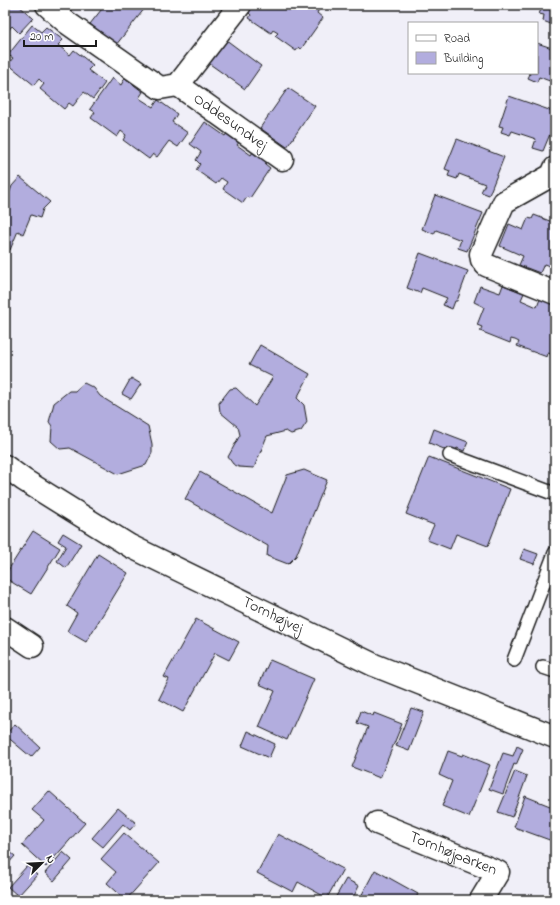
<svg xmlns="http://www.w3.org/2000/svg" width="560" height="905" font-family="'Indie Flower',sans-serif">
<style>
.building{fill:#b2adde;stroke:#1c1c1c}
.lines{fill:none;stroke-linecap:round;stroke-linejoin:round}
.service-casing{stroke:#1c1c1c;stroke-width:16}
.minor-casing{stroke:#1c1c1c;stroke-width:25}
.service{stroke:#fff;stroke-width:13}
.minor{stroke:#fff;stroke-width:22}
.labels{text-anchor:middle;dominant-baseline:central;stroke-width:3;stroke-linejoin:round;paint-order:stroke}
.street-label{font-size:16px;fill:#1c1c1c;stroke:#fff}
</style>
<rect width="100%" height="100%" fill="#f0eff8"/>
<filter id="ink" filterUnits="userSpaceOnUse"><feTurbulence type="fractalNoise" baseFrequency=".025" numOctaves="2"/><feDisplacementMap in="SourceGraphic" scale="8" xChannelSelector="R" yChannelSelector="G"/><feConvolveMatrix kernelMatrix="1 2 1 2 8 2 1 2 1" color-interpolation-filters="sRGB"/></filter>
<g filter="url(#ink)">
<path class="building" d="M5 5H18L33 18 19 33 12 26 5 34Z
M105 5H140L145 8 116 45 90 24Z
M251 5H321L317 13 323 18 301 49 299 47 296 51 275 36 278 33 273 30 271 33 249 18 251 15 247 11Z
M543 5H555V20L553 19 551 24 543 21 544 15 539 14Z
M32 25 41 32 46 27 63 40 58 45 70 55 74 50 93 65 88 70 105 83 93 99 84 92 73 106 69 103 64 109 40 89 44 84 39 79 34 85 8 64 13 58 8 55Z
M225 39 261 66 245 89 207 62Z
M537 43 555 49V83L539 77 537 82 528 78 530 74 528 73H537Z
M112 78 121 85 125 78 143 92 139 98 153 107 158 100 177 114 172 122 188 133 178 147 169 141 157 157 153 154 149 159 123 140 126 135 121 131 117 137 91 118 95 112 90 109Z
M288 88 315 106 287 147 260 128Z
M509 96 555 112V122L543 151 533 148 536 139 512 131 510 135 501 132 503 127 499 126Z
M205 122 225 136 230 129 242 138 237 145 251 155 255 149 269 159 265 164 270 168 250 198 247 197 243 203 223 189 227 182 221 178 216 184 196 170 200 164 196 160 201 152 190 144Z
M457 139 504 157 489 195 481 192 485 184 459 174 457 179 448 176 450 171 445 169Z
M20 177 50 202 43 209 40 218 31 215 23 234 18 231 10 250 5 247V204L12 186Z
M435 195 483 213 467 251 458 248 461 240 436 230 434 234 422 229Z
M534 215 555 223V268L544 264 540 273 519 265 523 256 500 246 509 224 523 230 528 218 532 219Z
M420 253 468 271 457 301H455L452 309 443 305 447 298 422 288 420 293 407 288Z
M503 285 524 293 521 300 537 307 540 299 555 305V350L553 355 548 353 547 357 517 346 519 342 515 340 511 339 510 343 480 331 482 327 477 325 484 307 474 302 480 286 500 293Z
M260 345 310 374 297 398 304 405 307 422 301 431 291 434 286 431 267 436 254 468 239 467 233 464 228 457 240 435 238 427 220 412 219 403 230 389 236 388 255 406 273 377 249 365Z
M131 378 141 384 131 399 122 394Z
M84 383 94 388 100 396 148 426 152 444V453L146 465 118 474 70 448 60 449 51 441 52 426 49 422 54 403 69 391H75Z
M434 429 468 442 464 451 457 448 454 453 429 443Z
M429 457 510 489 488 546 456 534 450 549 427 540 434 525 406 514Z
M304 470 327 480 296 556 288 564 267 556 268 546 185 499 200 472 272 513 287 475Z
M33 531 60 548 31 594 5 578V575Z
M63 533 81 544 66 568 57 561 66 546 58 541Z
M524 549 538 554 534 564 520 559Z
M98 554 128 573 86 642 67 631 77 613 67 606Z
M196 619 239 642 229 660 215 653 183 712 159 699 169 679 164 677Z
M270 660 314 679 287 740 259 727 275 691 259 684Z
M411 708 424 712 409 751 396 746Z
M361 711 373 716 374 713 402 724 380 778 352 767 368 727 357 723Z
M15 724 40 747 31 757 5 735Z
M248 731 275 744 269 758 242 746Z
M517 746 523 749 516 765 514 764 503 794 489 789 503 753 513 756Z
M448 751 462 756 463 754 490 765 469 817 442 806 452 781 439 775Z
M515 771 527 776 512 817 498 812Z
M49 791 85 823 46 867 22 845 44 820 32 810Z
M525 796 555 808V842L514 827Z
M118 808 136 823 130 830 123 824 103 847 92 838Z
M124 833 159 863 126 900 107 883 116 872 101 859Z
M278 834 343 869 327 898 298 882 293 892 257 873Z
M5 848 15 856 7 865 5 864Z
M63 852 72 860 54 881 45 873Z
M27 866 37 875 18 896 8 887Z
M375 870 418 894 415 900H359Z
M346 879 359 886 352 900H334Z"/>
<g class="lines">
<g class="service-casing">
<path id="service" d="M450 455 555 494
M514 660 555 553
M543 667 555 671"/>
</g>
<g class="minor-casing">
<g id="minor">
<path d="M47 5 66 22 160 88 178 85 240 5"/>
<path id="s1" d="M178 85 282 159"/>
<path d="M555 168 552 175 504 202 481 254 482 260 486 265 555 293"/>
<path id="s2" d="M5 466 24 480 130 546 374 665 555 737"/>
<path d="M5 628 32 646"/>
<path id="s3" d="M377 823 498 872 481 900"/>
</g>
</g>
<use href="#service" class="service"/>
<use href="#minor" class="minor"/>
</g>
</g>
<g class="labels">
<g class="street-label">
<text stroke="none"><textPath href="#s1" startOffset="64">Oddesundvej</textPath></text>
<text stroke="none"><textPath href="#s2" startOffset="307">Tornhøjvej</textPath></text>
<text stroke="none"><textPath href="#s3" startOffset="82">Tornhøjparken</textPath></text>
</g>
</g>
<rect width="560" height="905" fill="none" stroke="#fff" stroke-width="20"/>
<rect x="10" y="10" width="540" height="885" fill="none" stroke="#1c1c1c" stroke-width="1.5" filter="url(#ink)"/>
<rect x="408" y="22" width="130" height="52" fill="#ffffff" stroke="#a4a4a4"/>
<rect x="416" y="35" width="20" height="6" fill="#ffffff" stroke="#a4a4a4"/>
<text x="444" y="42" font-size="12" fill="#1c1c1c">Road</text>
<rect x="416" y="52" width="20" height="12" fill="#b2adde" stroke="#a4a4a4"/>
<text x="444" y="62" font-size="12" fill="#1c1c1c">Building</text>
<g transform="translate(42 863) rotate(66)" stroke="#ffffff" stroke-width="3" paint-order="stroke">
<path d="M0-3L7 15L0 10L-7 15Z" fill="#1c1c1c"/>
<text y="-6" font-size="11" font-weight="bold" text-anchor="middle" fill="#1c1c1c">N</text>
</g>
<path d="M24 40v6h72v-6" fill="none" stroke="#1c1c1c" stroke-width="2"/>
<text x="30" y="40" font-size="12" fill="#1c1c1c" stroke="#ffffff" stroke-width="3" paint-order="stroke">20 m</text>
</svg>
